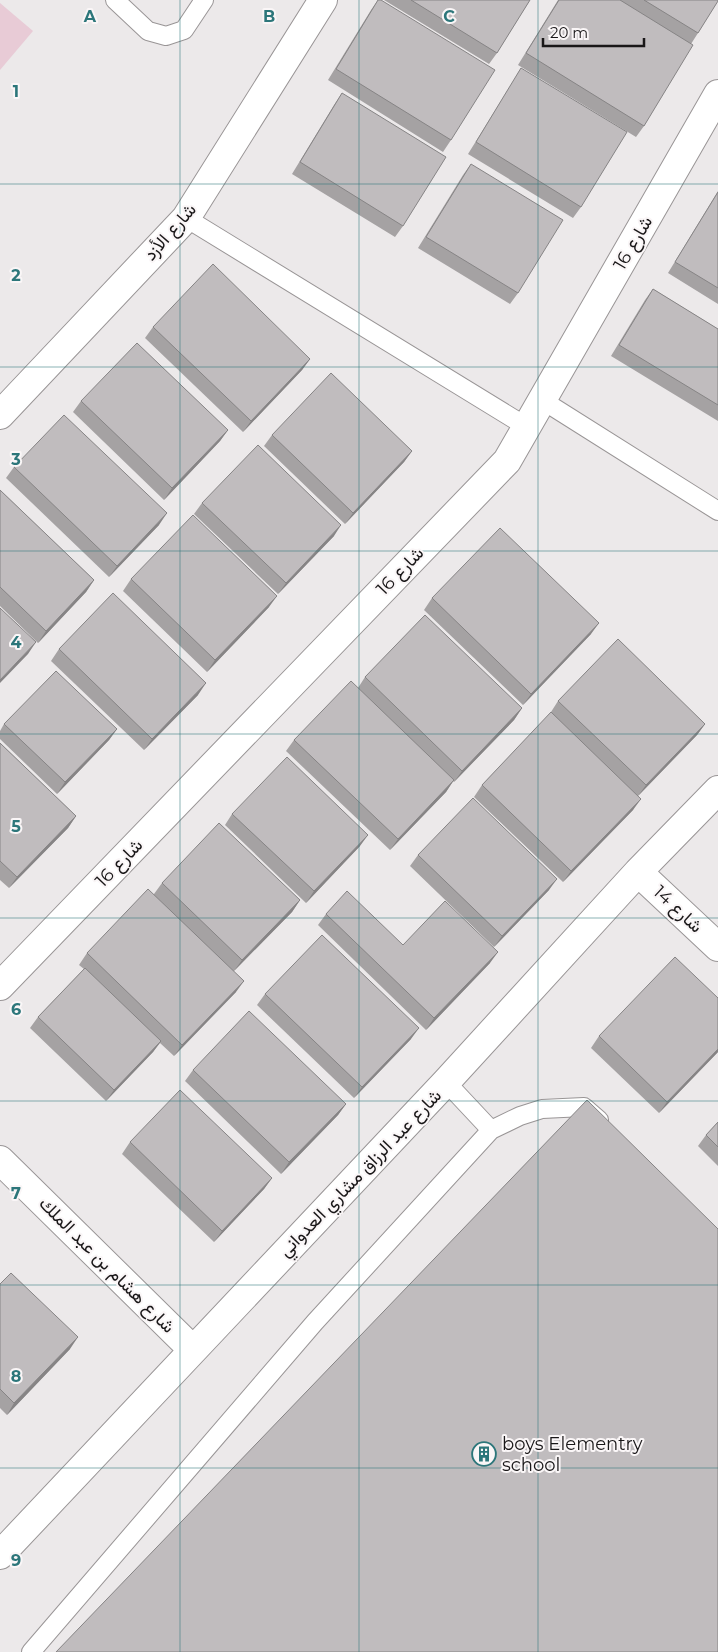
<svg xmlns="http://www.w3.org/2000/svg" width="718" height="1652" font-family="Montserrat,Vazirmatn,sans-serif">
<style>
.garden{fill:#e8cbd6}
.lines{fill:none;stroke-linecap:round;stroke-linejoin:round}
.lane-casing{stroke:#999596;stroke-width:20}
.street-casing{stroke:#999596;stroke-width:30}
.lane{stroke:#fff;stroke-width:18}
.street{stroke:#fff;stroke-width:28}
.wall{fill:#a5a2a3}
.shaded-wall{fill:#868485}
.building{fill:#c0bcbe;stroke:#868485}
.grid{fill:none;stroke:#2c767a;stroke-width:1;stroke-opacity:0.55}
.labels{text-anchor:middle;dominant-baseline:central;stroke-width:4;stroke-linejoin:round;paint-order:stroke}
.street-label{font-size:18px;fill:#191718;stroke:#faf6f7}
.poi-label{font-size:18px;fill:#191718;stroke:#faf6f7;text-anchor:start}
.grid-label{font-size:16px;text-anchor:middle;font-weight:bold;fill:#2c767a;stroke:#faf6f7;stroke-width:4;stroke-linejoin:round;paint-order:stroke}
</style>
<rect width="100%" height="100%" fill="#ece9ea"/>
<path class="garden" d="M0 3 33 31 0 70Z"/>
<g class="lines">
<g class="lane-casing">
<path id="lane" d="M115 0 148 31 166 36 184 30 204 0
M186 218 527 427
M542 400 718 511
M491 1130 520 1116 542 1109 584 1107 599 1120
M31 1652 315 1322 491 1130 446 1082"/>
</g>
<g class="street-casing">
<path id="street" d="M0 415 186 218 323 0
M638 872 718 947
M0 986 507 461 718 94
M0 1160 192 1349
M0 1555 446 1082 638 872 718 790"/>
</g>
<use href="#lane" class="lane"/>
<use href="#street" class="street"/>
</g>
<path class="wall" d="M378 0 451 140 443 152 328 80 371 10Z
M384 0H530L497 53 489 64Z
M558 0H718L698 33 691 44 644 126 636 137 518 65Z
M521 68 581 207 573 218 468 154 514 80Z
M342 93 403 226 395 237 292 174 334 105Z
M471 164 518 293 510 304 418 248 463 175Z
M718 191V304L668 273Z
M653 289 718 329V421L611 356 645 300Z
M153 327 310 359 302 370 243 432 145 338Z
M81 401 228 430 220 441 164 500 73 412Z
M272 435 412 451 404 462 345 524 264 446Z
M14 467 159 525 109 577 6 478Z
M0 490 94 580 86 592 38 643 0 606Z
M202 503 334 536 278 594 194 514Z
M131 579 269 607 207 672 123 591Z
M432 598 591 634 523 705 424 610Z
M59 649 198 695 144 750 51 661Z
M365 677 522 708 514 720 454 782 453 781 446 792 390 850 286 751 294 740 358 688Z
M558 701 705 724 697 735 638 796 633 810 563 882 474 797 482 785 551 713V712Z
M4 724 117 729 109 740 57 794 0 739V731Z
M0 743 76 816 68 828 9 888 0 880Z
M232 814 360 846 306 903 225 825Z
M418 855 549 890 494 947 410 866Z
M162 883 300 900 292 912 234 971 236 992 174 1056 160 1043 153 1052 106 1101 30 1028 38 1017 84 969 79 965 87 953 154 894Z
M326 914 403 945 490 963 426 1030 318 925Z
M265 994 411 1039 354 1098 257 1005Z
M599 1036 718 1052 659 1113 591 1048Z
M193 1070 346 1104 338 1115 281 1174 185 1081Z
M718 1122V1166L698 1146 706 1135Z
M130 1142 272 1178 264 1189 214 1242 122 1154Z
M0 1284 70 1349 7 1415 0 1408Z"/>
<path class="shaded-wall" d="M310 359 302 370 243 432 251 421Z
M228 430 220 441 164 500 172 488Z
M412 451 404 462 345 524 353 513Z
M167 513 159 525 109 577 117 566Z
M341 525 334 536 278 594 286 583Z
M94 580 86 592 38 643 46 631Z
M277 596 269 607 207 672 215 660Z
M599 623 591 634 523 705 531 694Z
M36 642 28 654 0 683V680Z
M206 683 198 695 144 750 152 739Z
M522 708 514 720 454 782 462 771Z
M705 724 697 735 638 796 646 785Z
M117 729 109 740 57 794 65 782Z
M454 780 446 792 390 850 398 839Z
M641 799 633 810 563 882 571 871Z
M76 816 68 828 9 888 17 877Z
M368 835 360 846 306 903 314 891Z
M557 879 549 890 494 947 502 936Z
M300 900 292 912 234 971 242 960Z
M498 952 490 963 426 1030 434 1018Z
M244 981 236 992 174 1056 182 1045Z
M419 1028 411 1039 354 1098 362 1087Z
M161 1041 153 1052 106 1101 114 1090Z
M718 1049V1052L659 1113 667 1102Z
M346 1104 338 1115 281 1174 289 1162Z
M272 1178 264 1189 214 1242 222 1231Z
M78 1337 70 1349 7 1415 14 1403Z"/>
<path class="building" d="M378 0H381L495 70 451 140 336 69Z
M411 0H530L497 53Z
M559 0H620L693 45 644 126 526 53Z
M644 0H718V1L698 33Z
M521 68 627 132 581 207 476 142Z
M342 93 446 157 403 226 300 162Z
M471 164 563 220 518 293 426 237Z
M718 192V288L675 262Z
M213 264 310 359 251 421 153 327Z
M653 289 718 329V405L619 345Z
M137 343 228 430 172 488 81 401Z
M331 373 412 451 353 513 272 435Z
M64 415 167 513 117 566 14 467Z
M258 445 341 525 286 583 202 503Z
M0 490 94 580 46 631 0 587Z
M193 515 277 596 215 660 131 579Z
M500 528 599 623 531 694 432 598Z
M113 593 206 683 152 739 59 649Z
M0 608 36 642 0 680Z
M425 615 522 708 462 771 365 677Z
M618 639 705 724 646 785 558 701Z
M56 671 117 729 65 782 4 724Z
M351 681 454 780 398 839 294 740Z
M551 712 641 799 571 871 482 785Z
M0 743 76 816 17 877 0 861Z
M287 757 368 835 314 891 232 814Z
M473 798 557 879 502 936 418 855Z
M219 823 300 900 242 960 162 883Z
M148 889 244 981 182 1045 87 953Z
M347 891 403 945 445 901 498 952 434 1018 326 914Z
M322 935 419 1028 362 1087 265 994Z
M675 957 718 998V1049L667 1102 599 1036Z
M85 968 161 1041 114 1090 38 1017Z
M249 1011 346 1104 289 1162 193 1070Z
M180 1090 272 1178 222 1231 130 1142Z
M587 1100 718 1229V1652H56Z
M718 1122V1147L706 1135Z
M11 1273 78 1337 14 1403 0 1389V1284Z"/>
<path class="grid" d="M180 0V1652M359 0V1652M538 0V1652M0 184H718M0 367H718M0 551H718M0 734H718M0 918H718M0 1101H718M0 1285H718M0 1468H718"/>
<defs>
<g id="building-ring" transform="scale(1.25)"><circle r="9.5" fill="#faf6f7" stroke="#2c767a" stroke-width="1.5"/><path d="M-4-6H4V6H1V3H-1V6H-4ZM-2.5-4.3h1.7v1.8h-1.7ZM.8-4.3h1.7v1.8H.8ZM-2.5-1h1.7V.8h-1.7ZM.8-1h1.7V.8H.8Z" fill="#2c767a"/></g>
</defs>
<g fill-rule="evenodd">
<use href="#building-ring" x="484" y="1454"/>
</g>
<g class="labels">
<g class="street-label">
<text transform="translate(170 232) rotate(-49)">شارع الأزد</text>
<text transform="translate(633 243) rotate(-60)">شارع 16</text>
<text transform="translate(400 571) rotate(-46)">شارع 16</text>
<text transform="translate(119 863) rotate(-46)">شارع 16</text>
<text transform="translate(678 909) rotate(43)">شارع 14</text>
<text transform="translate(360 1173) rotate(-46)">شارع عبد الرزاق مشاري العدواني</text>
<text transform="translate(107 1265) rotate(45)">شارع هشام بن عبد الملك</text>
</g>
<g class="poi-label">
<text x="502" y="1444">boys Elementry<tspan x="502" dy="21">school</tspan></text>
</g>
</g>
<g class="grid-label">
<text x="90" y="22">A</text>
<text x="269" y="22">B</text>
<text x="449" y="22">C</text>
<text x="16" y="97">1</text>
<text x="16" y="281">2</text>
<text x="16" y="465">3</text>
<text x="16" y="648">4</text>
<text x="16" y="832">5</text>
<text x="16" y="1015">6</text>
<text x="16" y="1199">7</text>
<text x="16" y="1382">8</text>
<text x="16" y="1566">9</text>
</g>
<path d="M543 38v8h101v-8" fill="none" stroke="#191718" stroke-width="2.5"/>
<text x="550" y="38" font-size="15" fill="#191718" stroke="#faf6f7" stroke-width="4" paint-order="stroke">20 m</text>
</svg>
